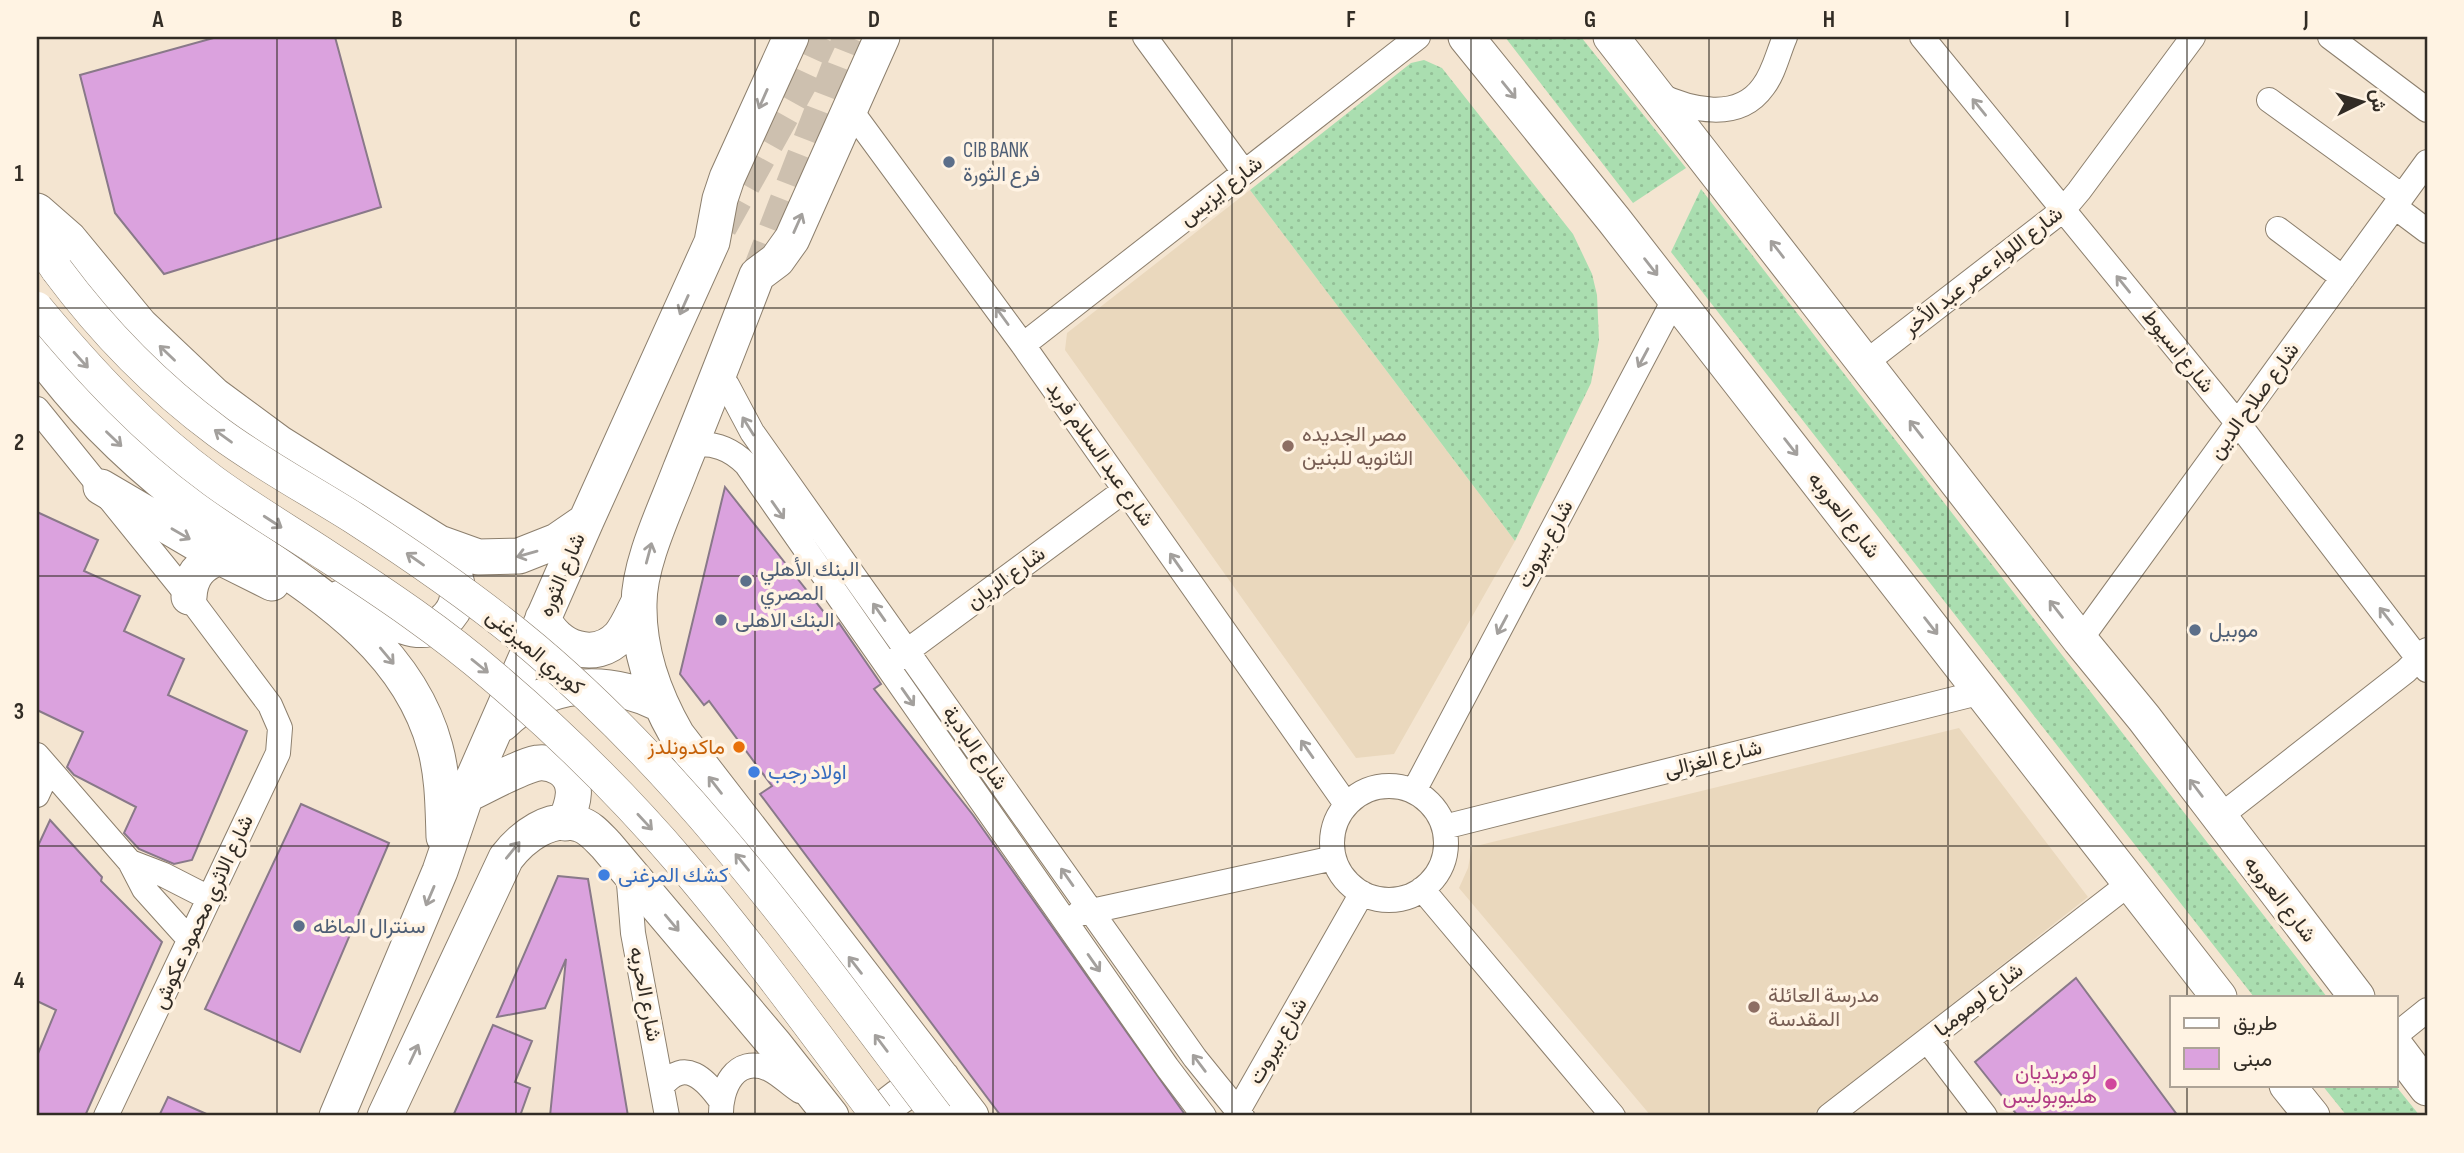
<svg xmlns="http://www.w3.org/2000/svg" width="2464" height="1153" font-family="'Sofia Sans Condensed',Vazirmatn,sans-serif">
<style>
.built{fill:#ead8bd}
.grass{fill:url(#grass-dots)}
.building{fill:#dba2de;stroke:#897989;stroke-width:2}
.lines{fill:none;stroke-linecap:round;stroke-linejoin:round}
.major-tunnel{stroke:#cdc0af;stroke-width:32;stroke-dasharray:32 16;stroke-linecap:butt}
.minor-casing{stroke:#8c7f6d;stroke-width:26}
.major-casing{stroke:#8c7f6d;stroke-width:33}
.highway-casing{stroke:#8c7f6d;stroke-width:37}
.minor{stroke:#fff;stroke-width:24}
.major{stroke:#fff;stroke-width:32}
.highway{stroke:#fff;stroke-width:35}
.major-bridge-casing{stroke:#8c7f6d;stroke-width:33;stroke-linecap:butt}
.major-bridge{stroke:#fff;stroke-width:32}
.oneway{stroke:#a3a09d}
.grid{fill:none;stroke:#322c25;stroke-width:2;stroke-opacity:0.55}
.service-dot{fill:#5c6f8a;stroke:#fff3e3;stroke-width:2.5}
.education-dot{fill:#8d6e63;stroke:#fff3e3;stroke-width:2.5}
.food-dot{fill:#e8710a;stroke:#fff3e3;stroke-width:2.5}
.shop-dot{fill:#3f7fe0;stroke:#fff3e3;stroke-width:2.5}
.hotel-dot{fill:#d1479c;stroke:#fff3e3;stroke-width:2.5}
.labels{text-anchor:middle;dominant-baseline:central;stroke-width:7;stroke-linejoin:round;paint-order:stroke}
.service-label{font-size:21px;fill:#4e5e75;stroke:#fff3e3;text-anchor:start}
.street-label{font-size:21px;fill:#322c25;stroke:#fff3e3}
.education-label{font-size:21px;fill:#785e54;stroke:#fff3e3;text-anchor:start}
.food-label{font-size:21px;fill:#c56008;stroke:#fff3e3;text-anchor:end}
.shop-label{font-size:21px;fill:#366cbe;stroke:#fff3e3;text-anchor:start}
.hotel-label{font-size:21px;fill:#b23c85;stroke:#fff3e3;text-anchor:end}
.neatline{fill:none;stroke:#322c25;stroke-width:2.5}
.grid-label{font-size:23px;text-anchor:middle;font-weight:bold;fill:#322c25}
</style>
<defs>
<pattern id="grass-dots" width="8" height="8" patternUnits="userSpaceOnUse" patternTransform="scale(1.75)"><rect width="8" height="8" fill="#aadeb0"/><path d="M2 2h.1M6 6h.1" fill="none" stroke="#93bf97" stroke-width="1.8" stroke-linecap="round"/></pattern>
</defs>
<rect width="100%" height="100%" fill="#f4e5d1"/>
<path class="built" d="M1250 190 1515 541 1394 754 1356 758 1065 350 1067 333Z
M1959 728 2088 897 1810 1116H1651L1459 888 1468 868 1472 847Z"/>
<path class="grass" d="M1505 37H1581L1686 168 1633 203Z
M1424 60 1442 68 1573 234 1592 274 1597 295 1599 340 1591 383 1515 541 1250 190 1411 63Z
M1701 189 2327 997H2254L1671 252Z
M2322 1085H2395L2420 1116H2347Z"/>
<path class="building" d="M217 37H335L381 207 164 274 115 213 80 75Z
M725 487 835 626 839 623 881 684 874 689 973 815 1186 1116H1001L760 794 772 786 709 701 704 705 680 674Z
M37 512 98 540 84 571 140 596 124 631 184 659 168 695 247 731 192 860 174 864 139 849 124 833 136 807 74 775 67 767 83 732 37 710Z
M301 804 389 843 300 1052 205 1009Z
M50 820 102 877 101 881 162 942 85 1116H37V1056L56 1010 37 1001V848Z
M558 876 588 879 628 1116H550L566 959 545 1008 497 1017Z
M2076 978 2178 1116H2018L1975 1062Z
M493 1025 532 1041 515 1082 530 1088 520 1116H453Z
M168 1097 211 1116H159Z"/>
<g class="lines">
<path class="major-tunnel" d="M721 227 800 85 822 37
M757 275 849 37"/>
<g class="minor-casing">
<path id="minor" d="M1145 37 1244 172
M1922 37 2244 431 2427 670
M2330 37 2427 110
M1657 94C1690 110 1738 122 1763 87 1774 73 1778 53 1785 37
M2269 100 2402 196
M849 108 1023 345 1346 804
M2395 207 2427 231
M2278 229 2343 278
M1023 345 1418 37
M1865 363 2063 210 2079 191 2193 37
M718 374 727 385 752 432 1195 1058 1242 1116
M37 409 189 597 270 705 280 728 278 753 106 1116
M691 445C713 442 730 448 746 464L1167 1067 1204 1116
M2080 640 2427 162
M895 660 1125 490
M37 755 130 862 144 889 189 939
M1332 843a57 57 0 1 1 114 0a57 57 0 1 1-114 0Z
M1414 791 1675 298
M37 795 49 769
M2218 818 2406 671 2427 650
M1444 827 1982 692
M130 862 164 875 209 898
M628 871 633 933 667 1116
M1422 889 1613 1116
M1078 914 1334 858
M2396 1035 2427 1010
M1927 1040 1985 1116
M662 1086C685 1057 706 1080 721 1101
M721 1116C720 1089 735 1054 769 1069 780 1074 790 1085 800 1091
M1235 1116 1362 893
M1829 1116 2130 883"/>
</g>
<g class="major-casing">
<path id="major" d="M37 241 57 270"/>
</g>
<g class="highway-casing">
<path id="highway" d="M882 37 792 239 777 260 757 275C732 340 707 404 681 468 666 508 639 562 639 604 638 652 654 695 677 735L971 1116
M1466 37 1614 220 2219 997
M1611 37 2080 640 2144 718 2357 997
M37 211 69 239 140 325 214 395 279 443 439 543 478 557 519 556 557 541 586 521
M37 350C83 413 139 467 202 513 291 578 404 632 435 747 443 776 443 807 444 837
M101 487 220 557 272 583
M189 597C190 576 200 564 220 557
M340 598C375 606 418 652 449 616 464 599 457 578 448 560
M543 618C556 648 595 663 620 636 628 626 633 613 639 602
M502 724C546 680 607 677 660 704
M466 795C486 786 518 767 538 763 546 762 553 764 560 768 581 781 573 804 565 823
M2396 1047 2427 1088
M2287 1085 2312 1116
M337 1116 440 871 466 795 586 521 712 242 720 199 727 178 791 37
M385 1116 506 858C522 837 550 815 579 824 590 827 598 837 606 845L775 1045 831 1116
M878 1116C896 1095 915 1086 942 1078"/>
</g>
<use href="#minor" class="minor"/>
<use href="#major" class="major"/>
<use href="#highway" class="highway"/>
<g class="major-bridge-casing">
<path id="major-bridge" d="M57 270C103 332 156 386 218 432 261 464 308 489 354 518 416 558 478 601 534 648 693 782 812 952 937 1116
M37 308C90 372 146 432 213 481 250 508 289 531 327 556 384 593 442 632 494 677 561 734 625 797 682 864 751 945 813 1031 877 1116"/>
</g>
<use href="#major-bridge" class="major-bridge"/>
</g>
<defs><path id="oneway-shaft" d="M-6 0H5M1.5-3L5.5 0L1.5 3" fill="none" stroke-width="1.6" stroke-linecap="round" stroke-linejoin="round" transform="scale(1.75)"/></defs>
<g class="oneway">
<use href="#oneway-shaft" transform="translate(1509 90) rotate(51)"/>
<use href="#oneway-shaft" transform="translate(763 99) rotate(114)"/>
<use href="#oneway-shaft" transform="translate(1979 107) rotate(-129)"/>
<use href="#oneway-shaft" transform="translate(798 223) rotate(-66)"/>
<use href="#oneway-shaft" transform="translate(1777 249) rotate(-128)"/>
<use href="#oneway-shaft" transform="translate(1651 267) rotate(52)"/>
<use href="#oneway-shaft" transform="translate(2123 284) rotate(-129)"/>
<use href="#oneway-shaft" transform="translate(684 305) rotate(114)"/>
<use href="#oneway-shaft" transform="translate(1002 316) rotate(-126)"/>
<use href="#oneway-shaft" transform="translate(167 353) rotate(-136)"/>
<use href="#oneway-shaft" transform="translate(1643 358) rotate(118)"/>
<use href="#oneway-shaft" transform="translate(81 360) rotate(48)"/>
<use href="#oneway-shaft" transform="translate(748 426) rotate(-122)"/>
<use href="#oneway-shaft" transform="translate(1916 429) rotate(-128)"/>
<use href="#oneway-shaft" transform="translate(223 436) rotate(-144)"/>
<use href="#oneway-shaft" transform="translate(114 439) rotate(44)"/>
<use href="#oneway-shaft" transform="translate(1791 447) rotate(52)"/>
<use href="#oneway-shaft" transform="translate(778 510) rotate(55)"/>
<use href="#oneway-shaft" transform="translate(273 522) rotate(33)"/>
<use href="#oneway-shaft" transform="translate(181 534) rotate(30)"/>
<use href="#oneway-shaft" transform="translate(649 553) rotate(-75)"/>
<use href="#oneway-shaft" transform="translate(527 554) rotate(164)"/>
<use href="#oneway-shaft" transform="translate(415 559) rotate(-145)"/>
<use href="#oneway-shaft" transform="translate(1176 562) rotate(-125)"/>
<use href="#oneway-shaft" transform="translate(2056 609) rotate(-128)"/>
<use href="#oneway-shaft" transform="translate(879 612) rotate(-125)"/>
<use href="#oneway-shaft" transform="translate(2386 616) rotate(-128)"/>
<use href="#oneway-shaft" transform="translate(1502 625) rotate(118)"/>
<use href="#oneway-shaft" transform="translate(1931 626) rotate(52)"/>
<use href="#oneway-shaft" transform="translate(387 656) rotate(50)"/>
<use href="#oneway-shaft" transform="translate(480 666) rotate(39)"/>
<use href="#oneway-shaft" transform="translate(908 697) rotate(55)"/>
<use href="#oneway-shaft" transform="translate(1307 749) rotate(-125)"/>
<use href="#oneway-shaft" transform="translate(715 785) rotate(-128)"/>
<use href="#oneway-shaft" transform="translate(2196 788) rotate(-127)"/>
<use href="#oneway-shaft" transform="translate(645 822) rotate(47)"/>
<use href="#oneway-shaft" transform="translate(513 850) rotate(-51)"/>
<use href="#oneway-shaft" transform="translate(742 862) rotate(-129)"/>
<use href="#oneway-shaft" transform="translate(1067 877) rotate(-125)"/>
<use href="#oneway-shaft" transform="translate(430 896) rotate(113)"/>
<use href="#oneway-shaft" transform="translate(672 923) rotate(50)"/>
<use href="#oneway-shaft" transform="translate(1094 963) rotate(55)"/>
<use href="#oneway-shaft" transform="translate(855 965) rotate(-128)"/>
<use href="#oneway-shaft" transform="translate(881 1043) rotate(-127)"/>
<use href="#oneway-shaft" transform="translate(414 1054) rotate(-65)"/>
<use href="#oneway-shaft" transform="translate(1199 1063) rotate(-127)"/>
</g>
<path class="grid" d="M277 37V1116M516 37V1116M755 37V1116M993 37V1116M1232 37V1116M1471 37V1116M1709 37V1116M1948 37V1116M2187 37V997M37 308H2427M37 576H2427M37 846H2427M2187 1085V1116"/>
<g class="service-dot">
<circle cx="949" cy="162" r="7"/>
<circle cx="746" cy="581" r="7"/>
<circle cx="721" cy="620" r="7"/>
<circle cx="2195" cy="630" r="7"/>
<circle cx="299" cy="926" r="7"/>
</g>
<g class="education-dot">
<circle cx="1288" cy="446" r="7"/>
<circle cx="1754" cy="1007" r="7"/>
</g>
<circle class="food-dot" cx="739" cy="747" r="7"/>
<g class="shop-dot">
<circle cx="754" cy="772" r="7"/>
<circle cx="604" cy="875" r="7"/>
</g>
<circle class="hotel-dot" cx="2111" cy="1084" r="7"/>
<g class="labels">
<g class="service-label">
<text x="963" y="150">CIB BANK<tspan x="963" dy="24">فرع الثورة</tspan></text>
<text x="760" y="569">البنك الأهلي<tspan x="760" dy="24">المصري</tspan></text>
<text x="735" y="620">البنك الاهلى</text>
<text x="2209" y="630">موبيل</text>
<text x="313" y="926">سنترال الماظه</text>
</g>
<g class="street-label">
<text transform="translate(1221 191) rotate(-38)">شارع ايزيس</text>
<text transform="translate(1983 271) rotate(-38)">شارع اللواء عمر عبد الأخر</text>
<text transform="translate(2178 351) rotate(51)">شارع اسيوط</text>
<text transform="translate(2254 401) rotate(-54)">شارع صلاح الدين</text>
<text transform="translate(1100 454) rotate(55)">شارع عبد السلام فريد</text>
<text transform="translate(1844 515) rotate(52)">شارع العروبه</text>
<text transform="translate(1545 544) rotate(-62)">شارع بيروت</text>
<text transform="translate(562 575) rotate(-67)">شارع الثوره</text>
<text transform="translate(1006 578) rotate(-36)">شارع الريان</text>
<text transform="translate(535 652) rotate(40)">كوبري الميرغنى</text>
<text transform="translate(975 748) rotate(55)">شارع البادية</text>
<text transform="translate(1713 759) rotate(-14)">شارع الغزالى</text>
<text transform="translate(2280 899) rotate(52)">شارع العروبه</text>
<text transform="translate(203 912) rotate(-65)">شارع الاثري محمود عكوش</text>
<text transform="translate(645 994) rotate(79)">شارع الحريه</text>
<text transform="translate(1979 1000) rotate(-38)">شارع لومومبا</text>
<text transform="translate(1278 1041) rotate(-60)">شارع بيروت</text>
</g>
<g class="education-label">
<text x="1302" y="434">مصر الجديده<tspan x="1302" dy="24">الثانويه للبنين</tspan></text>
<text x="1768" y="995">مدرسة العائلة<tspan x="1768" dy="24">المقدسة</tspan></text>
</g>
<g class="food-label">
<text x="725" y="747">ماكدونلدز</text>
</g>
<g class="shop-label">
<text x="768" y="772">اولاد رجب</text>
<text x="618" y="875">كشك المرغنى</text>
</g>
<g class="hotel-label">
<text x="2097" y="1072">لو مريديان<tspan x="2097" dy="24">هليوبوليس</tspan></text>
</g>
</g>
<rect width="2464" height="1153" fill="none" stroke="#fff3e3" stroke-width="77"/>
<rect x="2170" y="996" width="228" height="91" fill="#fff3e3" stroke="#ada397" stroke-width="2"/>
<rect x="2184" y="1018" width="35" height="10" fill="#ffffff" stroke="#ada397" stroke-width="2"/>
<text x="2233" y="1030" font-size="21" fill="#322c25">طريق</text>
<rect x="2184" y="1048" width="35" height="21" fill="#dba2de" stroke="#ada397" stroke-width="2"/>
<text x="2233" y="1066" font-size="21" fill="#322c25">مبنى</text>
<g transform="translate(2362 102) rotate(85)" stroke="#fff3e3" stroke-width="5" paint-order="stroke">
<path d="M0-5L12 26L0 18L-12 26Z" fill="#322c25"/>
<text y="-10" font-size="19" font-weight="bold" text-anchor="middle" fill="#322c25">ش</text>
</g>
<rect x="38" y="38" width="2388" height="1076" class="neatline"/>
<g class="grid-label">
<text x="158" y="27">A</text>
<text x="397" y="27">B</text>
<text x="635" y="27">C</text>
<text x="874" y="27">D</text>
<text x="1113" y="27">E</text>
<text x="1351" y="27">F</text>
<text x="1590" y="27">G</text>
<text x="1829" y="27">H</text>
<text x="2067" y="27">I</text>
<text x="2306" y="27">J</text>
<text x="19" y="181">1</text>
<text x="19" y="450">2</text>
<text x="19" y="719">3</text>
<text x="19" y="988">4</text>
</g>
</svg>
